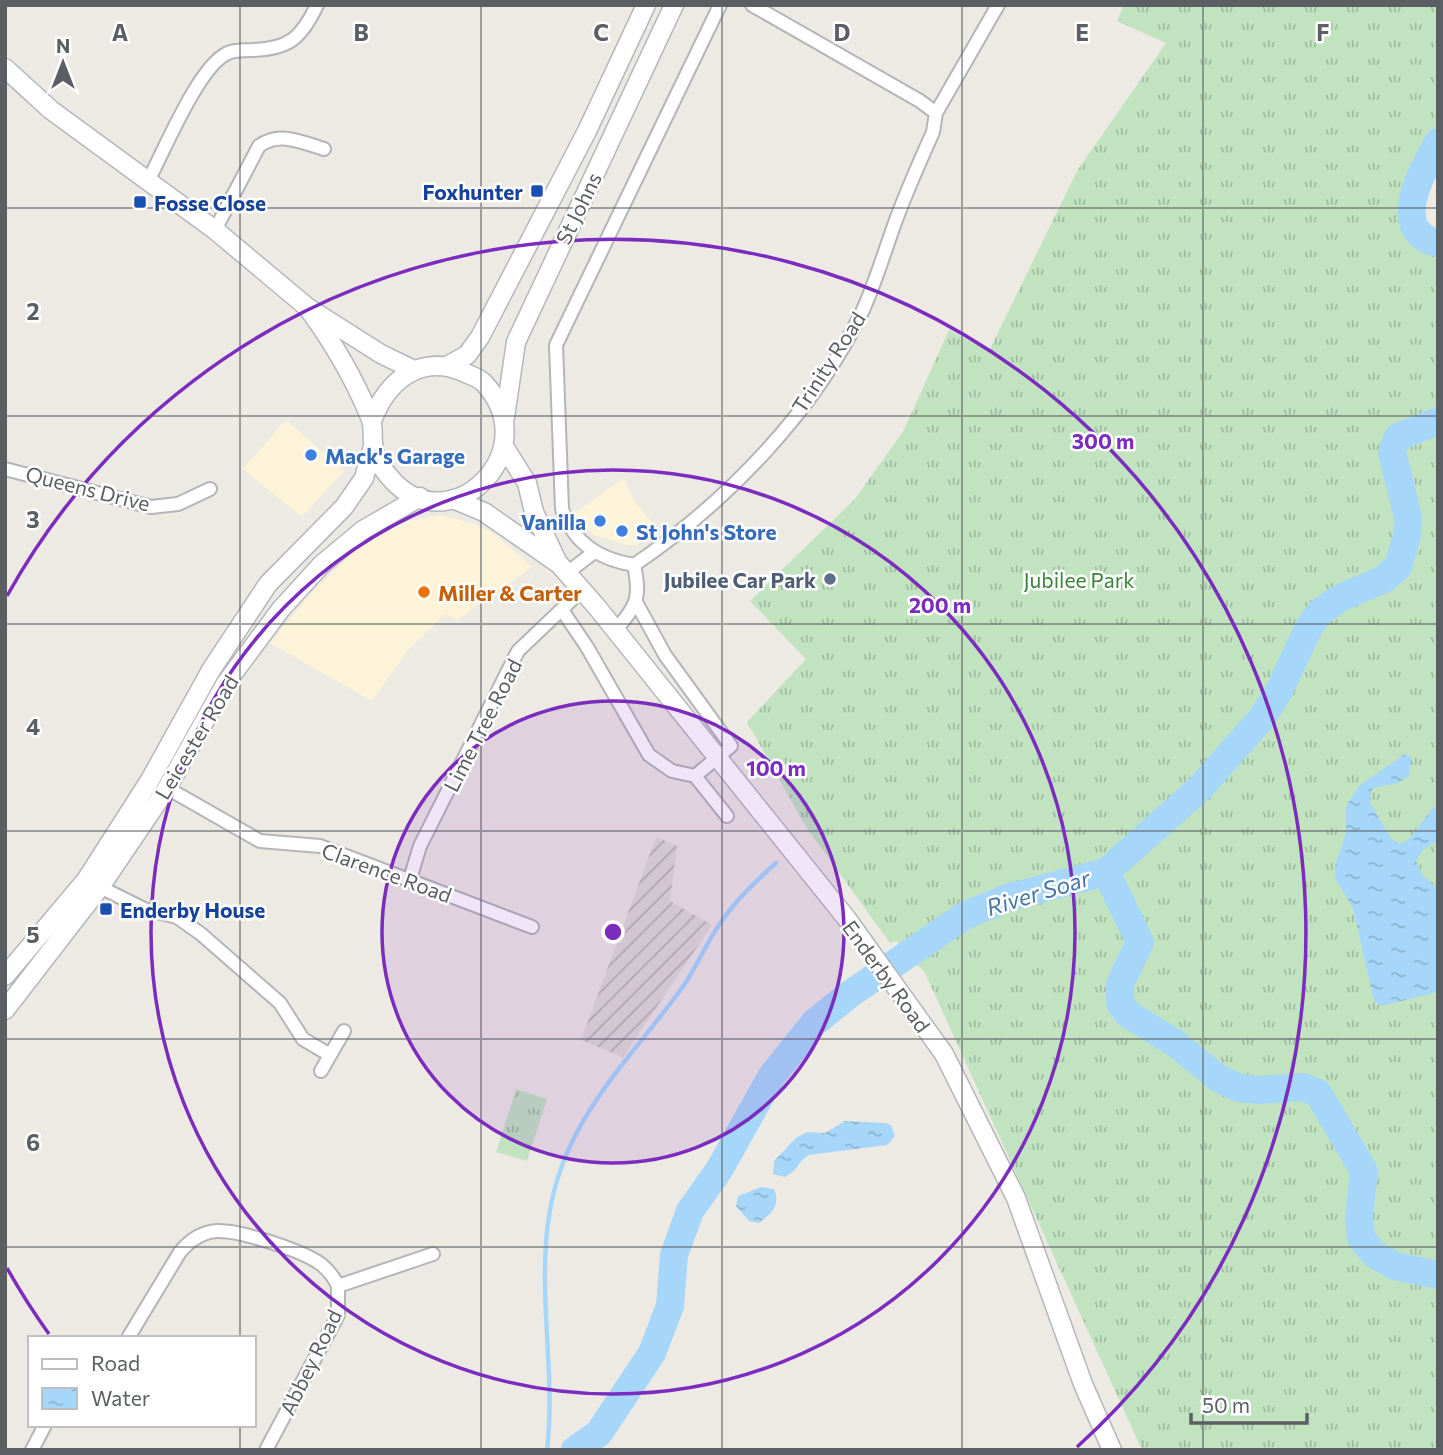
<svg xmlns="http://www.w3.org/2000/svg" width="1443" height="1455" font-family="Commissioner,sans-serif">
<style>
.commercial{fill:#fcf3d9}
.industrial{fill:url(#industrial-furrows)}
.grass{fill:url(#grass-tufts)}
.water{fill:url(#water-ripples)}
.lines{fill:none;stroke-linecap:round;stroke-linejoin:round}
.stream{stroke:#a6d7fa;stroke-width:4.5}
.river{stroke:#a6d7fa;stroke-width:28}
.street-casing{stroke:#b3b5b9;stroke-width:16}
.secondary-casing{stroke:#b4b7bc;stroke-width:21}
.street{stroke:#fff;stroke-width:12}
.secondary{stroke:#fff;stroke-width:18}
.grid{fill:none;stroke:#5b5f63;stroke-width:2;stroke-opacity:0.55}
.ring{fill:none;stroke:#7b2cbf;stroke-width:3.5}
.transit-dot{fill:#1a4fb4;stroke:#fff;stroke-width:2.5}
.shop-dot{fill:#3f7fe0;stroke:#fff;stroke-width:2.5}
.service-dot{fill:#5c6f8a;stroke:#fff;stroke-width:2.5}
.food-dot{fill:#e8710a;stroke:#fff;stroke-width:2.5}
.labels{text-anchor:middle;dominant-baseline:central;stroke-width:5;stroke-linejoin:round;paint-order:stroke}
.transit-label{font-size:21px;font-weight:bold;fill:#164399;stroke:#fff;text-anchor:start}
.street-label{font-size:21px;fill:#5b5f63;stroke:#fff}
.shop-label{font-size:21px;font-weight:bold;fill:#366cbe;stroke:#fff;text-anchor:start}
.service-label{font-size:21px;font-weight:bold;fill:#4e5e75;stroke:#fff;text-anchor:end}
.park-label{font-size:21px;fill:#3a833c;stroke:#fff}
.food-label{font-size:21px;font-weight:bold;fill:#c56008;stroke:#fff;text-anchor:start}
.water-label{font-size:23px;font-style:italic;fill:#4478ab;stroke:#fff}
.grid-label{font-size:23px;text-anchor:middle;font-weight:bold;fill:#5b5f63;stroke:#fff;stroke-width:5;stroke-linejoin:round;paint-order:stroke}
.centre{fill:#7b2cbf;stroke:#fff;stroke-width:3.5}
.ring-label{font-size:21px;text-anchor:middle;font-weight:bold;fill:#7b2cbf;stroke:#fff;stroke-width:5;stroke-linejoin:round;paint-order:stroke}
</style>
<defs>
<pattern id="industrial-furrows" width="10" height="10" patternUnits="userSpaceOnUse" patternTransform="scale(1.75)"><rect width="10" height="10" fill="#dedcd7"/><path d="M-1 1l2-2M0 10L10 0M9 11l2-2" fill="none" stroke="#b7b6b2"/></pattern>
<pattern id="grass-tufts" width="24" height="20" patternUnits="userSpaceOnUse" patternTransform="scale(1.75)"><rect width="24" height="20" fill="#c1e3c0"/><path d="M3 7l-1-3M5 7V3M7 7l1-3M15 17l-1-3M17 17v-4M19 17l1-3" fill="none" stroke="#a0bba0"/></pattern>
<pattern id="water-ripples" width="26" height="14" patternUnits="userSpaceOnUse" patternTransform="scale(1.75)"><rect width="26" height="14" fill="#a6d7fa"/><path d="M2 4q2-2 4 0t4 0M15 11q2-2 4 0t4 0" fill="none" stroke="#8ab2ce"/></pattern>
</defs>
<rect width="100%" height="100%" fill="#edeae3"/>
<path class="commercial" d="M286 420 344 471 302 517 243 469Z
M624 478 633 499 658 530 638 545H627L594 535 573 514Z
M441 515 477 525 497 536 532 567 457 620 445 614 408 650 372 701 270 643 314 590 357 549 399 523Z"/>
<path class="industrial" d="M656 837 677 846 670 901 712 925 623 1057 581 1040Z"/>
<path class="grass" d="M1124 5H1438V141L1417 178 1411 206 1413 225 1427 240 1438 243V1450H1142L925 973 896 941 890 943 806 827 747 722 806 659 750 601 855 499 904 430 949 330 989 351 1077 171 1166 43 1117 21Z
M516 1089 547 1099 527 1161 496 1152Z"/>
<path class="water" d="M1405 754 1411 757 1409 776 1397 783 1373 788 1369 801 1390 837 1400 844 1408 840 1433 808 1438 806V841L1424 849 1416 861 1422 875 1438 889V992L1381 1006 1374 1001 1353 908 1335 878V866L1346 833V806L1360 785Z
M845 1121 885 1123 891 1125 895 1136 887 1145 809 1155C798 1161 797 1172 785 1177L773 1174 774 1161 796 1138 807 1132 825 1133Z
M761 1187 774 1189C781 1205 771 1214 759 1223L749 1221 736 1206 738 1196Z"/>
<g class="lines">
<path class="stream" d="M547 1450C556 1372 537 1293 549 1216 564 1117 630 1061 684 985 697 966 706 944 719 925 735 901 755 882 776 863"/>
<path class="river" d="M1438 142C1423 170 1387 231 1438 243
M1106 872 1140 942 1120 984V1003L1128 1014 1175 1043 1218 1078 1239 1088 1259 1090 1303 1087 1318 1093 1364 1171 1359 1216 1361 1238 1374 1254 1395 1266 1438 1275
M575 1450 599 1433 652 1353 670 1306 674 1255 690 1211 719 1170 771 1077 814 1023 850 994 964 916 1010 897 1106 872 1200 788 1261 719 1279 691 1309 627 1320 612 1340 598 1384 579 1398 567 1407 536 1408 517 1392 452 1398 437 1438 421"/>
<g class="street-casing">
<path id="street" d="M752 5 920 101 936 113
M148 181C164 151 198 68 226 54 232 50 244 50 252 50 288 49 301 39 317 5
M215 230 259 146C280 131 301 142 324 149
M5 469 151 507 178 504 210 489
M634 565C727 502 814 412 863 310 876 281 885 250 896 220 907 190 920 161 933 132L936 113 998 5
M634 565C599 559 574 544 562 509L556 345 720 5
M567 573 593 553
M637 604 665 655 731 746 695 776
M562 610 587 647 649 755 672 771 695 776 727 816
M616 630C637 604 641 599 634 565
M167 788 260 841 320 846 532 927
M410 879 420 846 518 651 582 590
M100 887 144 909 177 917 201 934 280 1003 303 1039 330 1055
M321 1071 344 1031
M128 1338 180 1252C190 1240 201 1232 217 1231 240 1230 304 1251 322 1265 329 1271 334 1277 338 1286
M32 1450 45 1425
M266 1450 338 1315V1286L433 1254"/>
</g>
<g class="secondary-casing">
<path id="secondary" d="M5 68 51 110 215 230 307 307 381 354 414 370
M307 307C333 342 353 376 370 417 374 425 372 434 373 443 374 459 385 473 396 484 454 540 546 450 484 383 478 377 469 375 461 371 418 354 386 383 372 421
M447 366 467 355 480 337 587 131 646 5
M505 417 516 342 674 5
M505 448 527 483 534 512 557 561
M453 499 484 512 559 564 596 606 847 919 944 1054 1016 1198 1083 1384 1112 1450
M5 976 86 880 150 780 211 670 268 584 344 507 364 478 373 446
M5 1010 100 887 167 788 226 683 281 609 321 565 363 530 420 497"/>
</g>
<use href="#street" class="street"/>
<use href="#secondary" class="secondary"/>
</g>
<path class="grid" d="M240 5V1338M481 5V1450M722 5V1450M962 5V1450M1203 5V1450M5 208H1438M5 416H1438M5 624H1438M5 831H1438M5 1039H1438M5 1247H1438M240 1425V1450"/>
<circle cx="613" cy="932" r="231" fill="#7b2cbf" fill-opacity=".12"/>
<g class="ring">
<circle cx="613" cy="932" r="231"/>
<circle cx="613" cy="932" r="462"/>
<path d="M49 1334A693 693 0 0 1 7 1268M7 596A693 693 0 1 1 1077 1447"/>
</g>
<g class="transit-dot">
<rect x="530" y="184" width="14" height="14" rx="3.5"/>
<rect x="133" y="195" width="14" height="14" rx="3.5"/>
<rect x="99" y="902" width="14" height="14" rx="3.5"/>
</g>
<g class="shop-dot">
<circle cx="311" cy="455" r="7"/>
<circle cx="600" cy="521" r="7"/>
<circle cx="622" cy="531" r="7"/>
</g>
<circle class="service-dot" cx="830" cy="579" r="7"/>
<circle class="food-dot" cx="424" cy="592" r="7"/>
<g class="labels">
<g class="transit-label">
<text x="523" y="191" text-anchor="end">Foxhunter</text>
<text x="154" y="202">Fosse Close</text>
<text x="120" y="909">Enderby House</text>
</g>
<g class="street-label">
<text transform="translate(578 208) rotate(-64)">St Johns</text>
<text transform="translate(828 362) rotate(-57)">Trinity Road</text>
<text transform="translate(88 488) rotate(14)">Queens Drive</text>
<text transform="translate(482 725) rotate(-63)">Lime Tree Road</text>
<text transform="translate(196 737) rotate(-59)">Leicester Road</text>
<text transform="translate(387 872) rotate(20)">Clarence Road</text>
<text transform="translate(887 976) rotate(54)">Enderby Road</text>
<text transform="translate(310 1362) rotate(-64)">Abbey Road</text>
</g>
<g class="shop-label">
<text x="325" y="455">Mack's Garage</text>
<text x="586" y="521" text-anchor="end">Vanilla</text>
<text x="636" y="531">St John's Store</text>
</g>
<g class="service-label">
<text x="816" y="579">Jubilee Car Park</text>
</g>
<g class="park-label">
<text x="1079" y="579">Jubilee Park</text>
</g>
<g class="food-label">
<text x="438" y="592">Miller &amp; Carter</text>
</g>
<g class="water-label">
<text transform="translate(1038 892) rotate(-17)">River Soar</text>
</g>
</g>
<g class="grid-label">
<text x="120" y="41">A</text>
<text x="361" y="41">B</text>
<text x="601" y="41">C</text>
<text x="842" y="41">D</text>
<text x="1082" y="41">E</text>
<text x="1323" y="41">F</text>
<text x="33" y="320">2</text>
<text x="33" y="528">3</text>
<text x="33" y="735">4</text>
<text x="33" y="943">5</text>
<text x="33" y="1151">6</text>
</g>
<circle cx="613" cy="932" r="10" class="centre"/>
<g class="ring-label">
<text x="1103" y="449">300 m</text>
<text x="940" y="613">200 m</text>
<text x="776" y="776">100 m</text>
</g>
<rect width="1443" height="1455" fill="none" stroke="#5b5f63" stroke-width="14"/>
<rect x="28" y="1336" width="228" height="91" fill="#ffffff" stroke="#bdbfc1" stroke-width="2"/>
<rect x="42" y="1359" width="35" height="10" fill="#ffffff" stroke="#bdbfc1" stroke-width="2"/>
<text x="91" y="1371" font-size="21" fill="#5b5f63">Road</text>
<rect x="42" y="1388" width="35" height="21" fill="url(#water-ripples)" stroke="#bdbfc1" stroke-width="2"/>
<text x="91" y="1406" font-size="21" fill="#5b5f63">Water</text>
<g transform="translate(63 63)" stroke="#ffffff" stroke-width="5" paint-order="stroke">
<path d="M0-5L12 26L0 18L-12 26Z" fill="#5b5f63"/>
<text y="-10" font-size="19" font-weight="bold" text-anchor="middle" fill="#5b5f63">N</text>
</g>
<path d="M1191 1413v10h116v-10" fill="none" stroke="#5b5f63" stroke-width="3.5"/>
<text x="1202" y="1413" font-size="21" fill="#5b5f63" stroke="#ffffff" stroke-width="5" paint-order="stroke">50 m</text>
</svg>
